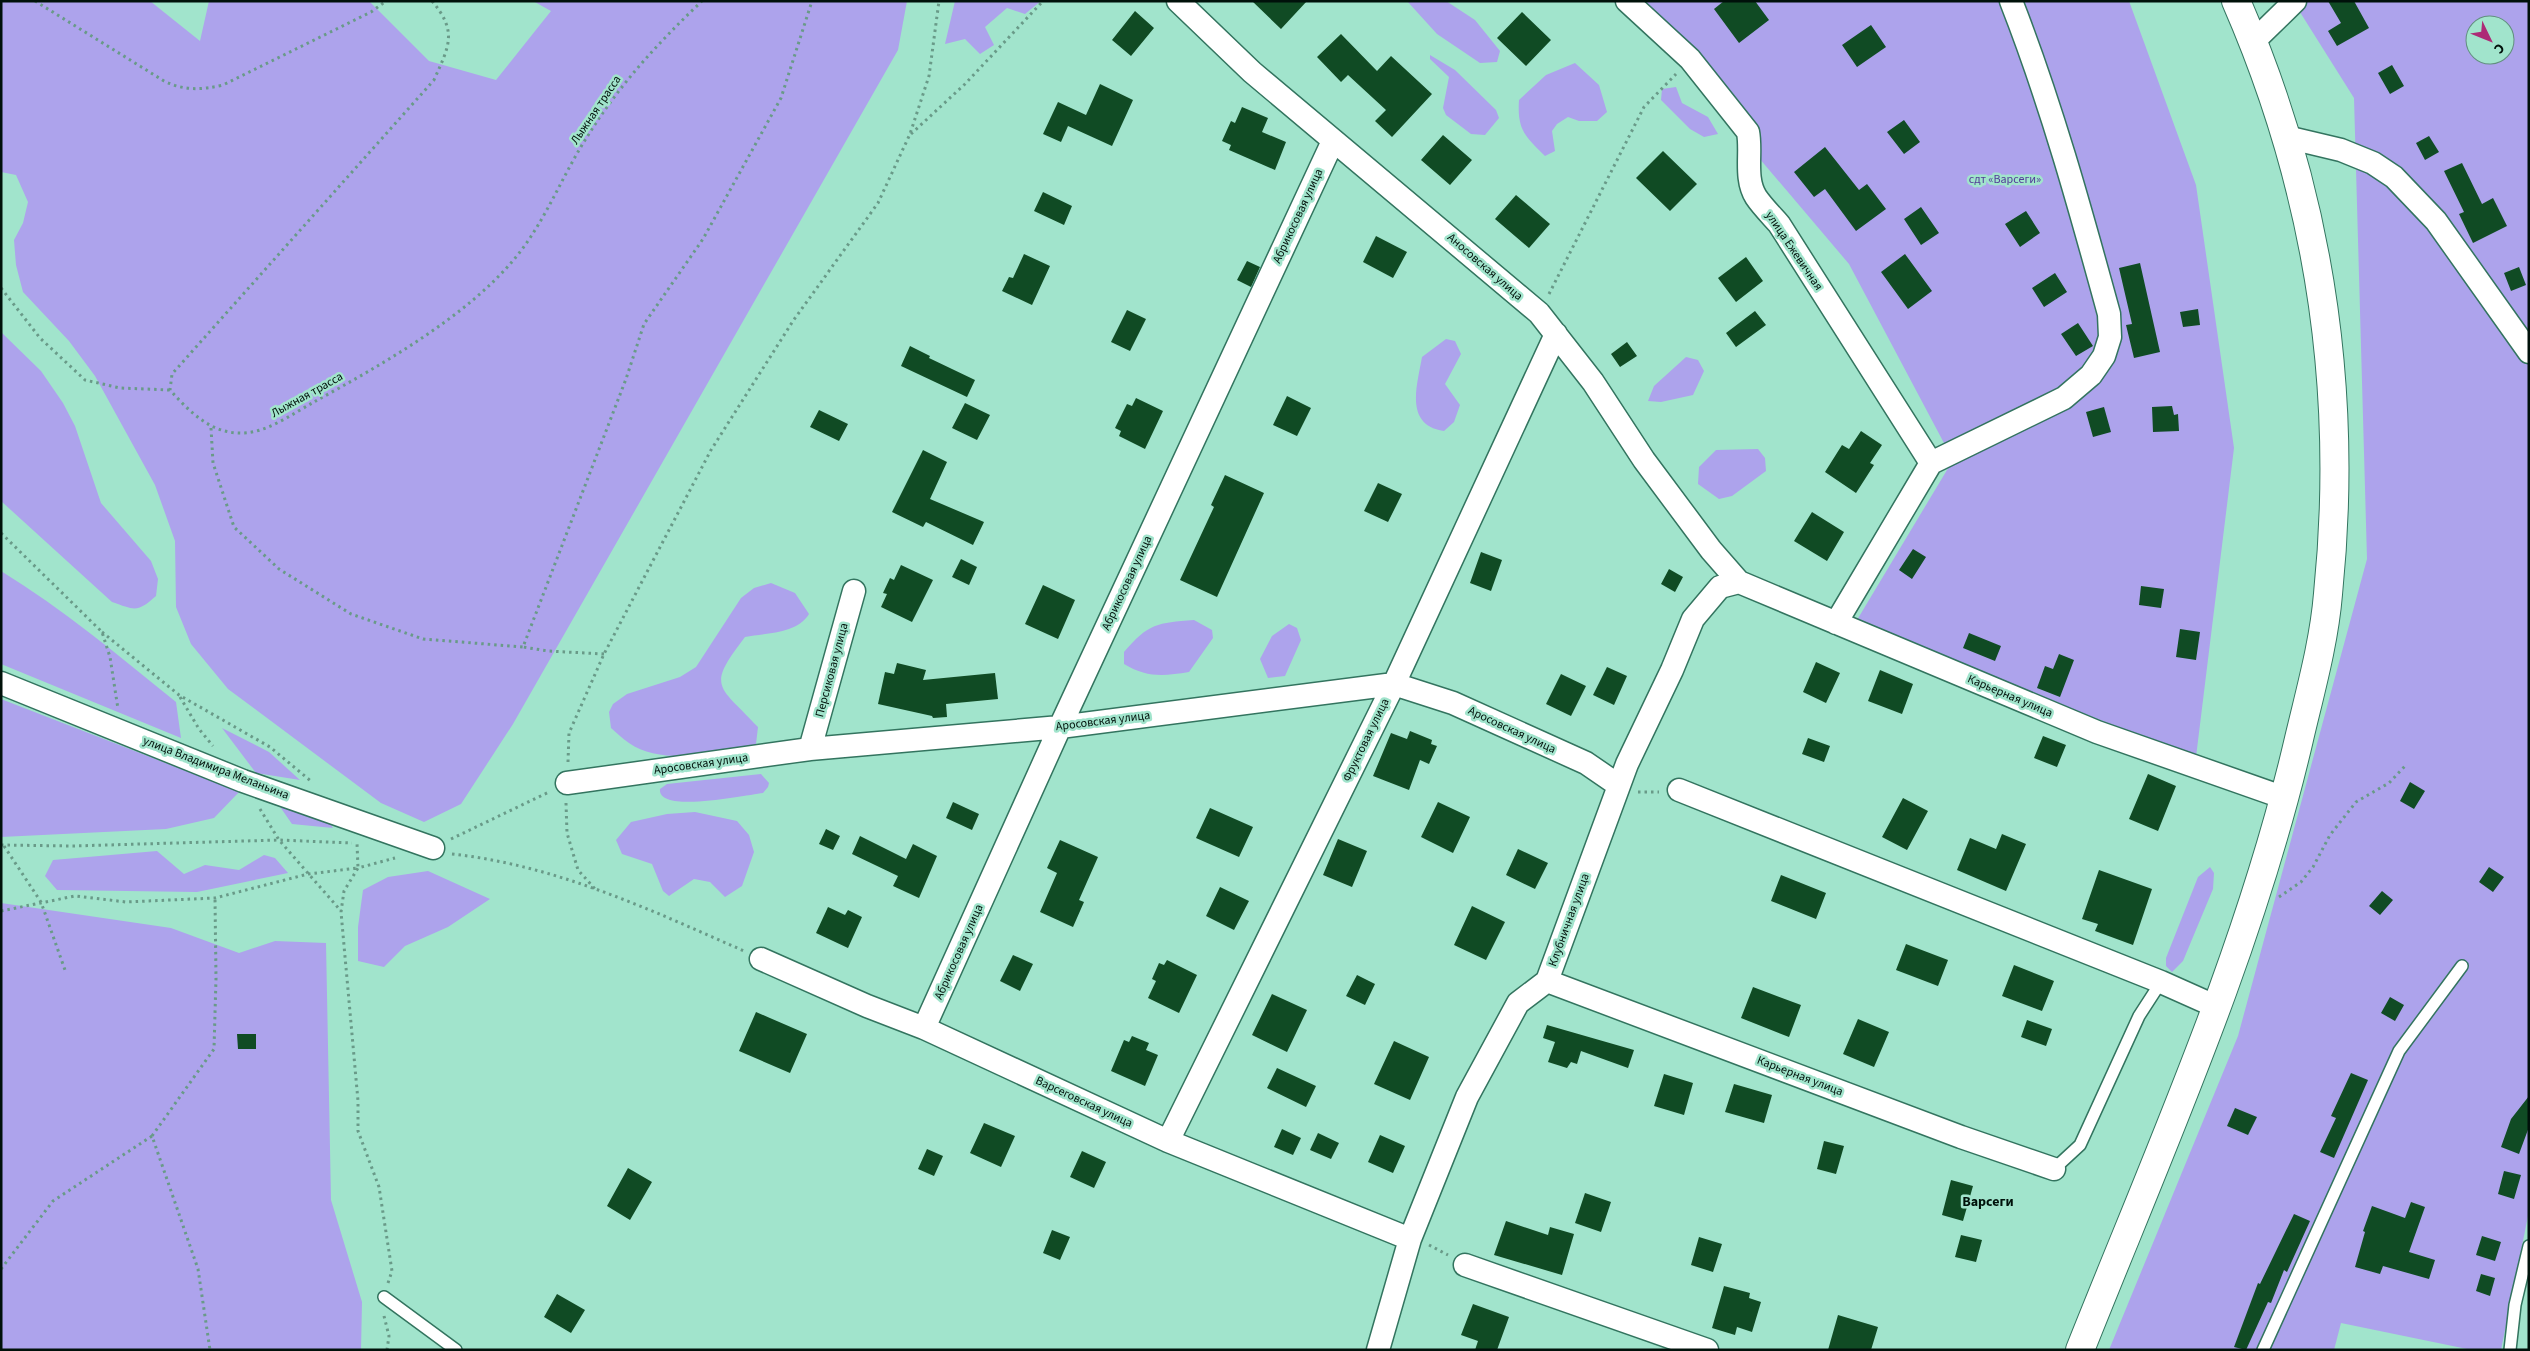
<svg xmlns="http://www.w3.org/2000/svg" width="2530" height="1351" font-family="'Source Sans 3',sans-serif">
<style>
.green{fill:#ada3ec;fill-rule:evenodd}
.building{fill:#104b24}
.lines{fill:none;stroke-linecap:round;stroke-linejoin:round}
.service-casing{stroke:#33745f;stroke-width:14}
.minor-casing{stroke:#33745f;stroke-width:25}
.secondary-casing{stroke:#33745f;stroke-width:30}
.path{stroke:#699a88;stroke-width:3;stroke-dasharray:2.5 4;stroke-linecap:butt}
.service{stroke:#fff;stroke-width:11}
.minor{stroke:#fff;stroke-width:22}
.secondary{stroke:#fff;stroke-width:28}
.labels{text-anchor:middle;dominant-baseline:central;stroke-width:5;stroke-linejoin:round;paint-order:stroke}
.street-label{font-size:12px;fill:#00110a;stroke:#a1e4cc}
.park-label{font-size:12px;fill:#523c97;stroke:#a1e4cc}
.neighbourhood-label{font-size:14px;font-weight:bold;fill:#00110a;stroke:#a1e4cc}
</style>
<rect width="100%" height="100%" fill="#a1e4cc"/>
<path class="green" d="M1 1H150L200 41 209 1H369L429 61 496 80 551 11 533 1H907L898 50 513 724 461 804 424 822 381 803 228 689 191 644 176 607 175 541 155 485 95 376 69 341 23 292 16 265 14 240 23 223 28 202 16 175 1 172Z
M955 1H1041L1025 14 1007 8 985 27 994 45 980 54 965 39 945 44Z
M1407 1H1446L1475 20 1500 51 1497 62 1480 63 1437 34Z
M1613 1H2129L2196 185 2234 448 2196 757 1854 625 1953 460 1849 264 1686 72Z
M2293 1H2529V1211L2501 1350H2472L2341 1323 2334 1350H2109L2238 1036 2367 559 2354 98ZM2475 25H2505V55H2475Z
M1430 55 1455 70 1496 110 1499 118 1485 135 1471 134 1446 115 1443 108 1449 77 1430 59Z
M1575 63 1599 85 1607 112 1597 121H1579L1568 117 1557 124 1552 131 1555 151 1545 156C1525 136 1517 130 1519 100L1546 75Z
M1676 87 1682 103 1708 117 1718 134 1704 137 1690 129 1661 100 1662 89Z
M1 332 41 371 63 403 75 426 101 503 151 561 158 579 156 596C137 613 135 610 112 602L1 501Z
M1446 339 1455 341 1461 354 1445 384 1460 405 1454 422 1444 431C1404 425 1417 386 1422 357Z
M1686 357 1698 360 1704 371 1693 395 1661 402 1648 401 1654 386Z
M1758 449 1765 458 1766 471 1732 496 1719 499 1698 484 1699 467 1716 450Z
M1 571C63 609 119 656 176 702L181 738 1 664Z
M771 583 795 593 809 614C797 634 766 633 745 637 706 688 718 684 758 727L756 744 749 748C714 754 660 765 629 743 623 739 617 733 611 728L609 712 613 704 627 694 680 677 696 667 741 598 754 588Z
M1194 620 1212 630 1213 638 1189 672C1164 676 1147 678 1124 664V652C1149 623 1157 623 1194 620Z
M1289 624 1297 628 1301 640 1285 676 1268 678 1260 659 1272 636Z
M1 699 194 774 241 790 214 818 166 829 1 837Z
M222 728 269 752 300 780 256 773Z
M761 774 769 783 768 787 763 793C746 795 657 814 660 789L667 784Z
M276 801 326 817 333 828 292 824Z
M695 812 737 821 749 835 754 852 742 886 725 897 710 882 694 879 669 896 663 891 652 864 622 854 616 840 631 822 667 814Z
M157 851 184 874 205 865 239 870 264 855 275 858 288 873 197 892 57 890 45 876 53 860Z
M2210 867 2214 873 2213 889 2183 961 2172 972 2166 966V958L2198 877Z
M428 871 490 899 448 927 405 946 384 967 358 961V927L363 890 388 877Z
M1 903 171 928 239 953 275 941 326 943 331 1200 362 1302 361 1350H1Z"/>
<path class="building" d="M1252 1H1307L1281 29Z
M1724 1H1755L1769 20 1739 43 1714 9Z
M2328 1H2354L2369 28 2337 46 2328 31 2341 23Z
M1135 11 1154 28 1131 56 1112 40Z
M1522 12 1551 40 1526 66 1497 38Z
M1871 25 1886 47 1857 67 1842 45Z
M1341 34 1377 71 1391 56 1432 94 1392 137 1375 121 1386 110 1348 75 1341 82 1317 57Z
M2392 65 2404 86 2390 94 2378 73Z
M1100 84 1133 100 1112 146 1068 126 1061 142 1043 134 1058 102 1086 115Z
M1242 107 1268 118 1262 132 1286 142 1275 170 1229 150 1231 145 1222 141 1231 121 1235 123Z
M1904 120 1920 142 1904 154 1887 132Z
M1443 135 1472 160 1450 185 1421 160Z
M2429 136 2439 152 2425 160 2416 143Z
M1825 147 1859 190 1867 184 1886 209 1856 231 1825 189 1814 197 1794 172Z
M1663 151 1697 184 1670 211 1636 178Z
M2462 163 2482 204 2493 198 2507 226 2473 243 2459 214 2464 212 2444 171Z
M1043 192 1072 206 1064 225 1034 211Z
M1516 195 1550 224 1529 248 1495 219Z
M1921 207 1939 233 1921 245 1904 219Z
M2026 211 2040 233 2020 247 2005 224Z
M1376 236 1407 252 1393 278 1363 262Z
M1024 254 1050 266 1032 305 1002 291 1009 277 1013 278Z
M1905 254 1932 291 1908 309 1881 272Z
M1746 257 1763 281 1736 302 1718 278Z
M1247 261 1260 267 1251 287 1237 280Z
M2140 263 2160 352 2134 358 2126 325 2132 324 2119 268Z
M2519 267 2526 285 2511 291 2504 273Z
M2055 273 2067 292 2044 307 2032 288Z
M2198 309 2200 325 2183 327 2180 312Z
M1127 310 1146 319 1130 351 1111 342Z
M1755 311 1766 325 1736 347 1726 333Z
M2078 323 2093 346 2076 356 2061 334Z
M1627 342 1637 356 1620 367 1611 354Z
M910 346 930 356 929 358 975 380 967 397 901 366Z
M1287 396 1311 408 1297 436 1273 425Z
M1136 398 1163 411 1145 449 1119 436 1121 431 1115 428 1127 404 1132 406Z
M965 403 990 415 977 440 952 428Z
M2172 406 2174 415 2178 414 2179 431 2153 432 2152 407Z
M2104 407 2111 432 2093 437 2086 412Z
M819 410 848 424 839 441 810 427Z
M1861 431 1882 445 1870 463 1874 465 1856 493 1825 472 1842 445 1849 449Z
M923 450 947 462 930 499 984 522 973 545 926 522 923 527 892 512Z
M1225 475 1264 493 1217 597 1180 580 1214 507 1211 505Z
M1378 483 1402 494 1388 522 1364 511Z
M1812 512 1844 532 1827 561 1794 541Z
M1913 549 1926 557 1912 579 1899 570Z
M1481 552 1502 560 1491 591 1470 583Z
M961 559 977 567 969 585 952 577Z
M901 565 933 580 912 622 881 607 887 594 883 593 890 578 894 580Z
M1669 569 1683 577 1675 592 1661 584Z
M1043 585 1075 600 1058 639 1025 624Z
M2141 586 2164 589 2161 608 2139 605Z
M2180 629 2200 632 2196 660 2176 657Z
M1969 633 2001 646 1995 661 1963 648Z
M2059 654 2074 660 2060 697 2037 688 2045 666 2053 669Z
M1816 662 1840 673 1826 703 1803 692Z
M897 663 926 670 923 680 995 673 998 699 946 704 947 717 933 718 932 716 878 704 885 672 894 674Z
M1607 667 1627 676 1614 705 1593 695Z
M1880 670 1913 684 1902 714 1868 701Z
M1561 674 1586 686 1571 716 1546 704Z
M1410 731 1432 740 1431 744 1437 746 1429 764 1420 760 1409 790 1373 776 1391 733 1407 739Z
M2043 736 2066 745 2057 767 2034 758Z
M1808 738 1830 746 1824 762 1802 754Z
M2148 774 2176 786 2158 831 2129 819Z
M2410 782 2425 791 2414 809 2400 801Z
M1903 798 1928 811 1907 850 1882 837Z
M953 802 979 814 972 830 946 818Z
M1438 802 1470 817 1453 853 1421 837Z
M1210 808 1253 827 1239 857 1196 838Z
M826 829 840 836 833 850 819 844Z
M2002 834 2026 844 2006 891 1957 870 1970 838 1996 849Z
M860 836 906 859 913 844 937 856 919 898 893 886 898 876 852 854Z
M1338 839 1367 851 1352 887 1323 875Z
M1060 840 1098 857 1079 900 1084 902 1073 927 1040 912 1057 873 1047 868Z
M1518 849 1548 863 1535 889 1506 875Z
M2489 867 2504 877 2493 892 2479 882Z
M2099 870 2152 889 2133 945 2095 931 2098 924 2082 919Z
M1781 875 1826 893 1816 919 1771 901Z
M1220 887 1249 901 1234 930 1206 916Z
M2382 891 2393 900 2380 915 2369 906Z
M1472 906 1505 922 1486 960 1454 945Z
M828 907 845 915 848 910 862 917 848 948 816 933Z
M1906 944 1948 960 1938 986 1896 970Z
M1013 955 1033 964 1020 991 1000 981Z
M1167 960 1197 975 1179 1013 1148 998 1156 981 1152 979 1159 963 1164 965Z
M2014 965 2054 981 2042 1011 2002 996Z
M1357 975 1375 984 1365 1005 1346 996Z
M1753 987 1801 1005 1789 1037 1741 1018Z
M1272 994 1307 1010 1287 1052 1252 1035Z
M2390 997 2404 1005 2395 1021 2381 1013Z
M756 1012 807 1034 790 1073 739 1051Z
M1858 1019 1889 1032 1874 1067 1843 1054Z
M2027 1020 2052 1029 2046 1046 2021 1037Z
M1547 1025 1634 1050 1628 1068 1581 1051 1577 1064 1571 1062 1567 1068 1548 1062 1555 1042 1543 1038Z
M237 1034H256V1049H238Z
M1132 1036 1149 1043 1146 1050 1158 1055 1145 1086 1111 1071 1124 1040 1129 1042Z
M1394 1041 1429 1057 1410 1100 1374 1084Z
M1277 1068 1316 1086 1306 1107 1267 1088Z
M2351 1073 2368 1080 2334 1158 2320 1152 2336 1118 2331 1116Z
M1664 1074 1693 1083 1684 1115 1654 1106Z
M1734 1084 1772 1095 1764 1123 1725 1112Z
M2529 1096V1127L2519 1154 2501 1147 2511 1119Z
M2235 1108 2257 1117 2248 1135 2227 1126Z
M984 1123 1015 1136 1001 1167 970 1153Z
M1282 1129 1301 1138 1293 1155 1274 1147Z
M1318 1133 1339 1143 1331 1159 1310 1150Z
M1380 1135 1405 1146 1393 1173 1368 1162Z
M1824 1141 1844 1146 1836 1174 1817 1169Z
M927 1149 943 1156 934 1176 918 1169Z
M1082 1151 1106 1162 1094 1188 1070 1177Z
M628 1168 652 1182 630 1220 607 1206Z
M2504 1171 2521 1175 2514 1199 2498 1194Z
M1951 1180 1973 1186 1963 1221 1942 1215Z
M1585 1193 1611 1202 1601 1232 1575 1223Z
M2411 1202 2425 1207 2409 1252 2435 1260 2429 1279 2383 1266 2380 1274 2355 1267 2365 1232 2363 1231 2372 1206 2405 1218Z
M2294 1214 2310 1221 2287 1272 2284 1270 2271 1303 2268 1302 2246 1350 2234 1347 2258 1283 2260 1284Z
M1506 1221 1548 1235 1550 1227 1574 1234 1562 1275 1494 1255Z
M1052 1230 1070 1237 1060 1260 1043 1253Z
M1961 1235 1982 1240 1976 1262 1955 1257Z
M2482 1236 2501 1242 2495 1261 2476 1255Z
M1699 1237 1722 1244 1713 1272 1691 1265Z
M2481 1274 2495 1278 2490 1296 2476 1291Z
M1724 1286 1750 1293 1749 1298 1761 1302 1752 1332 1737 1327 1735 1335 1712 1328Z
M557 1294 585 1310 571 1333 544 1317Z
M1473 1304 1509 1317 1497 1350H1475L1478 1341 1461 1335Z
M1838 1315 1878 1327 1871 1350H1828Z"/>
<g class="lines">
<g class="service-casing">
<path id="service" d="M2054 1169 2080 1145 2139 1016 2161 982
M384 1297 456 1350
M2263 1350 2399 1051 2462 966
M2510 1350 2515 1305 2529 1246"/>
</g>
<g class="minor-casing">
<path id="minor" d="M1178 1 1252 72 1539 313 1593 382 1644 460 1711 550 1739 582 2097 732 2285 798
M1627 1 1690 59 1748 132C1752 152 1744 178 1756 197 1762 206 1771 215 1779 224L1931 463
M2254 41 2295 1
M2286 137 2341 150 2373 163 2394 177 2436 221 2529 352
M1836 623 1931 463 2064 398 2091 375 2104 356 2110 337 2109 314C2080 208 2051 103 2011 1
M1 683 243 781 433 848
M810 749 854 591
M567 783 810 749 1060 727 1394 684 1453 703 1586 763 1618 785
M1679 790 2161 982 2217 1007
M761 959 867 1006 924 1028 1168 1141 1410 1239
M1547 981 1961 1137 2054 1169
M924 1028 1060 727 1333 141
M1168 1141 1394 684 1556 334
M1465 1265 1707 1350
M1378 1350 1410 1239 1467 1097 1518 1003 1547 981 1627 764 1672 670 1693 619 1720 587 1739 582"/>
</g>
<g class="secondary-casing">
<path id="secondary" d="M2080 1350C2160 1149 2250 950 2299 739 2310 692 2324 643 2328 594 2349 389 2319 191 2236 1"/>
</g>
<path class="path" d="M35 1 164 81C185 91 201 90 223 85L371 12 386 1
M432 1C458 32 449 46 434 80L172 374 170 390C188 410 209 432 238 433 264 435 292 414 314 402 381 365 467 317 516 257 546 220 562 176 587 137 619 85 658 43 702 1
M911 134 965 84 1043 1
M1 288 40 338 85 380 120 388 170 390
M1549 294 1644 107 1676 74
M211 428 213 463 234 527 279 569 351 614 423 639 523 647
M1 533 102 632 110 657 118 709
M102 632 179 695 270 747 312 782
M604 654 548 651 523 647 626 379 644 324 703 239 781 98 812 1
M180 697 199 729 213 746
M568 762 569 733 604 654 711 450 793 321 878 203 910 134 929 76 939 1
M1638 792H1659
M566 803 567 833 578 870 596 890
M260 809 279 840 341 911
M451 839 549 792
M1 845 73 846 279 840 352 843
M4 846 41 902 65 970
M452 854C555 865 651 910 744 951
M2279 897 2301 882 2313 867 2330 835 2356 802 2389 783 2406 765
M1 911 75 896 126 902 215 898 308 874 358 868 357 843
M152 1136 214 1049 216 978 215 898
M1429 1245 1448 1255
M1 1269 53 1201 152 1136 198 1269 210 1350
M388 1283 392 1271 379 1187 358 1131V1101L341 912 344 891 358 868 395 858
M384 1316 389 1336 387 1350"/>
<use href="#service" class="service"/>
<use href="#minor" class="minor"/>
<use href="#secondary" class="secondary"/>
</g>
<g class="labels">
<g class="street-label">
<text transform="translate(596 110) rotate(-56)">Лыжная трасса</text>
<text transform="translate(1298 216) rotate(-65)">Абрикосовая улица</text>
<text transform="translate(1794 251) rotate(56)">улица Ежевичная</text>
<text transform="translate(1485 267) rotate(41)">Аносовская улица</text>
<text transform="translate(307 395) rotate(-29)">Лыжная трасса</text>
<text transform="translate(1127 583) rotate(-65)">Абрикосовая улица</text>
<text transform="translate(832 670) rotate(-75)">Персиковая улица</text>
<text transform="translate(2010 696) rotate(23)">Карьерная улица</text>
<text transform="translate(1103 721) rotate(-7)">Аросовская улица</text>
<text transform="translate(1512 730) rotate(25)">Аросовская улица</text>
<text transform="translate(1366 740) rotate(-64)">Фруктовая улица</text>
<text transform="translate(701 764) rotate(-8)">Аросовская улица</text>
<text transform="translate(216 768) rotate(21)">улица Владимира Меланьина</text>
<text transform="translate(1569 920) rotate(-70)">Клубничная улица</text>
<text transform="translate(959 952) rotate(-66)">Абрикосовая улица</text>
<text transform="translate(1800 1076) rotate(21)">Карьерная улица</text>
<text transform="translate(1084 1102) rotate(25)">Варсеговская улица</text>
</g>
<g class="park-label">
<text x="2005" y="179">сдт «Варсеги»</text>
</g>
<g class="neighbourhood-label">
<text x="1988" y="1202">Варсеги</text>
</g>
</g>
<rect width="2530" height="1351" fill="none" stroke="#00110a" stroke-width="5"/>
<g transform="translate(2490 40) rotate(133)"><circle r="24" fill="#a1e4cc" stroke="#61907e"/>
<path d="M0-4L9 19L0 12L-9 19Z" fill="#ad2b76"/>
<text y="-8" font-size="14" font-weight="bold" text-anchor="middle" fill="#00110a">С</text>
</g>
</svg>
